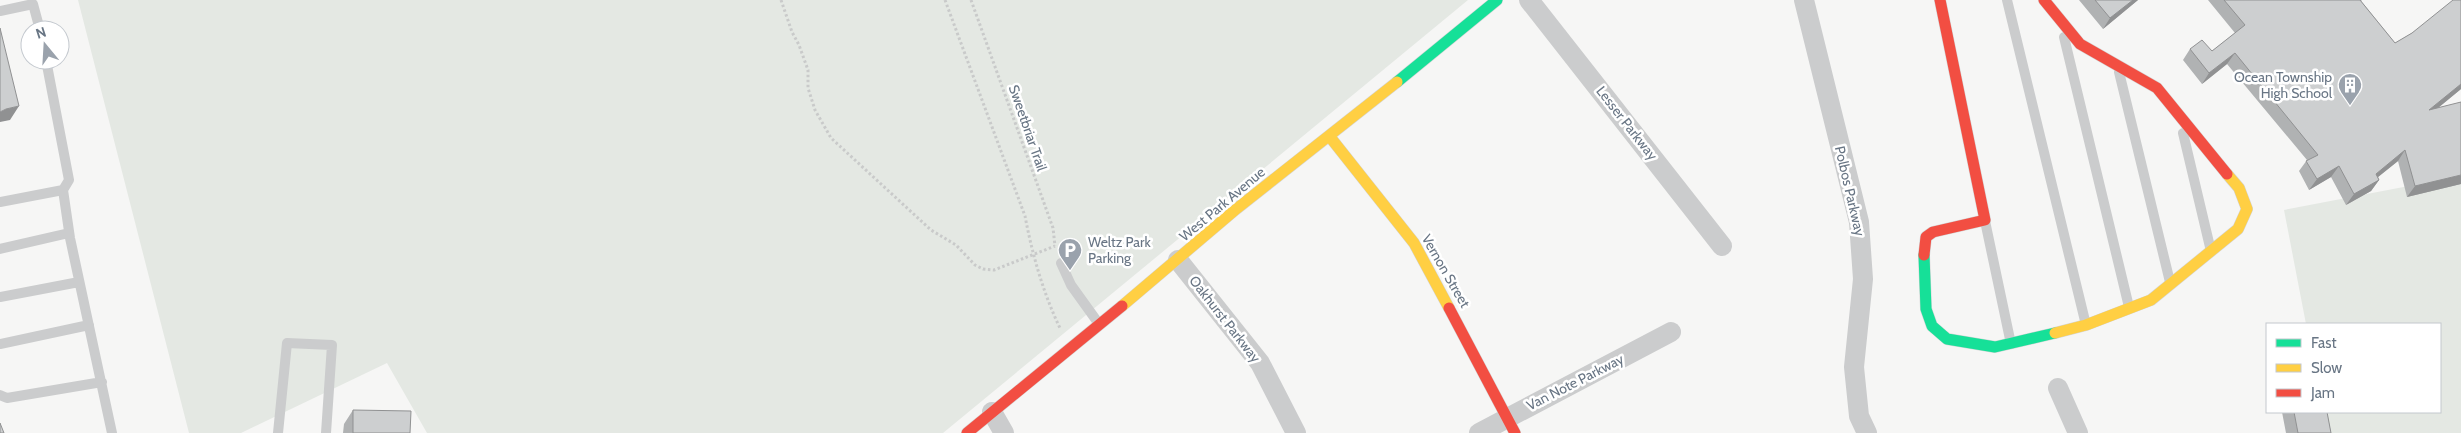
<svg xmlns="http://www.w3.org/2000/svg" width="2461" height="433" font-family="Cabin,sans-serif">
<style>
.green{fill:#e4e8e3}
.lines{fill:none;stroke-linecap:round;stroke-linejoin:round}
.fast-casing{stroke:#d3d4d5;stroke-width:12}
.slow-casing{stroke:#d3d4d5;stroke-width:12}
.jam-casing{stroke:#d3d4d5;stroke-width:12}
.path{stroke:#c9caca;stroke-width:3;stroke-dasharray:2.5 2.5;stroke-linecap:butt}
.lane{stroke:#cbcccd;stroke-width:10}
.street{stroke:#cbcccd;stroke-width:20}
.fast{stroke:#16e098;stroke-width:11}
.slow{stroke:#ffcf43;stroke-width:11}
.jam{stroke:#f24e42;stroke-width:11}
.wall{fill:#b0b2b3}
.shaded-wall{fill:#909192}
.building{fill:#cdcfd0;stroke:#909192}
.labels{text-anchor:middle;dominant-baseline:central;stroke-width:5;stroke-linejoin:round;paint-order:stroke}
.poi-label{font-size:14px;fill:#687584;stroke:#fff;text-anchor:end}
.street-label{font-size:14px;fill:#687584;stroke:#fff}
</style>
<rect width="100%" height="100%" fill="#f6f6f5"/>
<path class="green" d="M78 0H1468L943 433H427L387 363 241 433H189Z
M2461 176V433H2328L2324 412H2440V324H2306L2284 210Z"/>
<g class="lines">
<g class="fast-casing">
<path id="fast" d="M1397 82 1497 0
M1924 255 1926 309 1932 326 1947 339 1995 347 2055 333"/>
</g>
<g class="slow-casing">
<path id="slow" d="M1330 137 1414 243 1449 308
M1122 306 1235 210 1397 82
M2055 333 2086 325 2151 300 2238 229 2247 209 2239 188 2227 174"/>
</g>
<g class="jam-casing">
<path id="jam" d="M2044 0 2080 44 2157 88 2227 174
M1924 255 1926 237 1933 232 1985 220 1940 0
M1449 308 1515 433
M967 433 1122 306"/>
</g>
<path class="path" d="M781 0 792 32 799 45 808 70V88L815 110 831 138 931 230 956 245 975 265 983 269 994 270 1055 246
M945 0 1025 216C1032 253 1043 293 1060 328
M971 0 1053 228 1055 246"/>
<path class="lane" d="M2007 0 2086 325
M0 11 33 4 40 30
M2064 37 2129 307
M46 60 69 180 63 190 70 238 112 433
M2119 72 2170 282
M2183 133 2210 247
M0 202 63 190
M1985 221 2011 344
M0 249 69 233
M1061 263 1071 285 1099 324
M0 297 79 282
M0 344 89 325
M0 395 7 398 102 382
M278 433 287 343 332 345 326 433"/>
<path class="street" d="M1529 0 1722 246
M1804 0 1859 222 1863 279 1854 367 1859 416 1867 433
M1178 260 1260 363 1296 433
M2058 388 2078 433
M992 412 1004 433
M1479 433 1671 332"/>
<use href="#fast" class="fast"/>
<use href="#slow" class="slow"/>
<use href="#jam" class="jam"/>
</g>
<path class="wall" d="M2079 0H2138L2103 29Z
M2208 0H2362L2361 1 2395 43 2412 33 2461 0V89L2438 108 2461 184 2407 197 2398 161 2378 177 2379 180 2371 191 2346 205 2331 177 2309 190 2299 171 2307 160 2227 64 2202 84 2183 60 2190 49 2212 51 2235 33Z
M353 410 410 433H343L344 424Z
M2282 412H2327L2331 433H2286Z"/>
<path class="shaded-wall" d="M2133 0H2138L2103 29 2110 18Z
M2235 53 2227 64 2202 84 2209 73Z
M2461 84V89L2422 121 2429 110Z
M19 106 10 120 0 122V112L6 109Z
M2405 150 2398 161 2368 185 2376 174Z
M2339 166 2331 177 2309 190 2317 179Z
M2461 175V184L2407 197 2415 186Z
M2379 180 2371 191 2346 205 2354 194Z"/>
<path class="building" d="M2095 0H2133L2110 18Z
M2224 0H2360L2395 43 2412 33 2453 0H2461V84L2429 110 2461 102V175L2415 186 2405 150 2376 174 2379 180 2354 194 2339 166 2317 179 2306 161 2318 155 2235 53 2209 73 2190 49 2202 40 2212 51 2245 25Z
M0 28 19 106 6 109 0 112Z
M353 410 411 411 410 433H353Z
M2294 412H2327L2331 433H2298Z
M0 423 4 433H0Z"/>
<defs>
<g id="building-pin" transform="scale(1.25)"><path d="M0 17L-7.5 6A9.5 9.5 0 1 1 7.5 6Z" fill="#9aa2ac" stroke="#fff"/><path d="M-4-6H4V6H1V3H-1V6H-4ZM-2.5-4.3h1.7v1.8h-1.7ZM.8-4.3h1.7v1.8H.8ZM-2.5-1h1.7V.8h-1.7ZM.8-1h1.7V.8H.8Z" fill="#fff"/></g>
<g id="parking-pin" transform="scale(1.25)"><path d="M0 17L-7.5 6A9.5 9.5 0 1 1 7.5 6Z" fill="#9aa2ac" stroke="#fff"/><path d="M-3.5-5.5H1a3.5 3.5 0 0 1 0 7H-1V5.5H-3.5ZM-1-3.4V-.6H.8a1.4 1.4 0 0 0 0-2.8Z" fill="#fff"/></g>
</defs>
<g fill-rule="evenodd">
<use href="#building-pin" x="2350" y="85"/>
<use href="#parking-pin" x="1070" y="250"/>
</g>
<g class="labels">
<g class="poi-label">
<text x="2332" y="77">Ocean Township<tspan x="2332" dy="16">High School</tspan></text>
<text x="1088" y="242" text-anchor="start">Weltz Park<tspan x="1088" dy="16">Parking</tspan></text>
</g>
<g class="street-label">
<text transform="translate(1627 123) rotate(52)">Lesser Parkway</text>
<text transform="translate(1028 128) rotate(71)">Sweetbriar Trail</text>
<text transform="translate(1850 191) rotate(77)">Polbos Parkway</text>
<text transform="translate(1222 204) rotate(-40)">West Park Avenue</text>
<text transform="translate(1446 271) rotate(60)">Vernon Street</text>
<text transform="translate(1225 319) rotate(52)">Oakhurst Parkway</text>
<text transform="translate(1575 382) rotate(-27)">Van Note Parkway</text>
</g>
</g>
<rect x="2266" y="323" width="175" height="90" fill="#ffffff" stroke="#c3c8ce"/>
<rect x="2276" y="339" width="25" height="8" fill="#16e098" stroke="#c3c8ce"/>
<text x="2311" y="348" font-size="15" fill="#687584">Fast</text>
<rect x="2276" y="364" width="25" height="8" fill="#ffcf43" stroke="#c3c8ce"/>
<text x="2311" y="373" font-size="15" fill="#687584">Slow</text>
<rect x="2276" y="389" width="25" height="8" fill="#f24e42" stroke="#c3c8ce"/>
<text x="2311" y="398" font-size="15" fill="#687584">Jam</text>
<g transform="translate(45 45) rotate(342)"><circle r="24" fill="#ffffff" stroke="#c3c8ce"/>
<path d="M0-4L9 19L0 12L-9 19Z" fill="#9aa2ac"/>
<text y="-8" font-size="14" font-weight="bold" text-anchor="middle" fill="#687584">N</text>
</g>
</svg>
